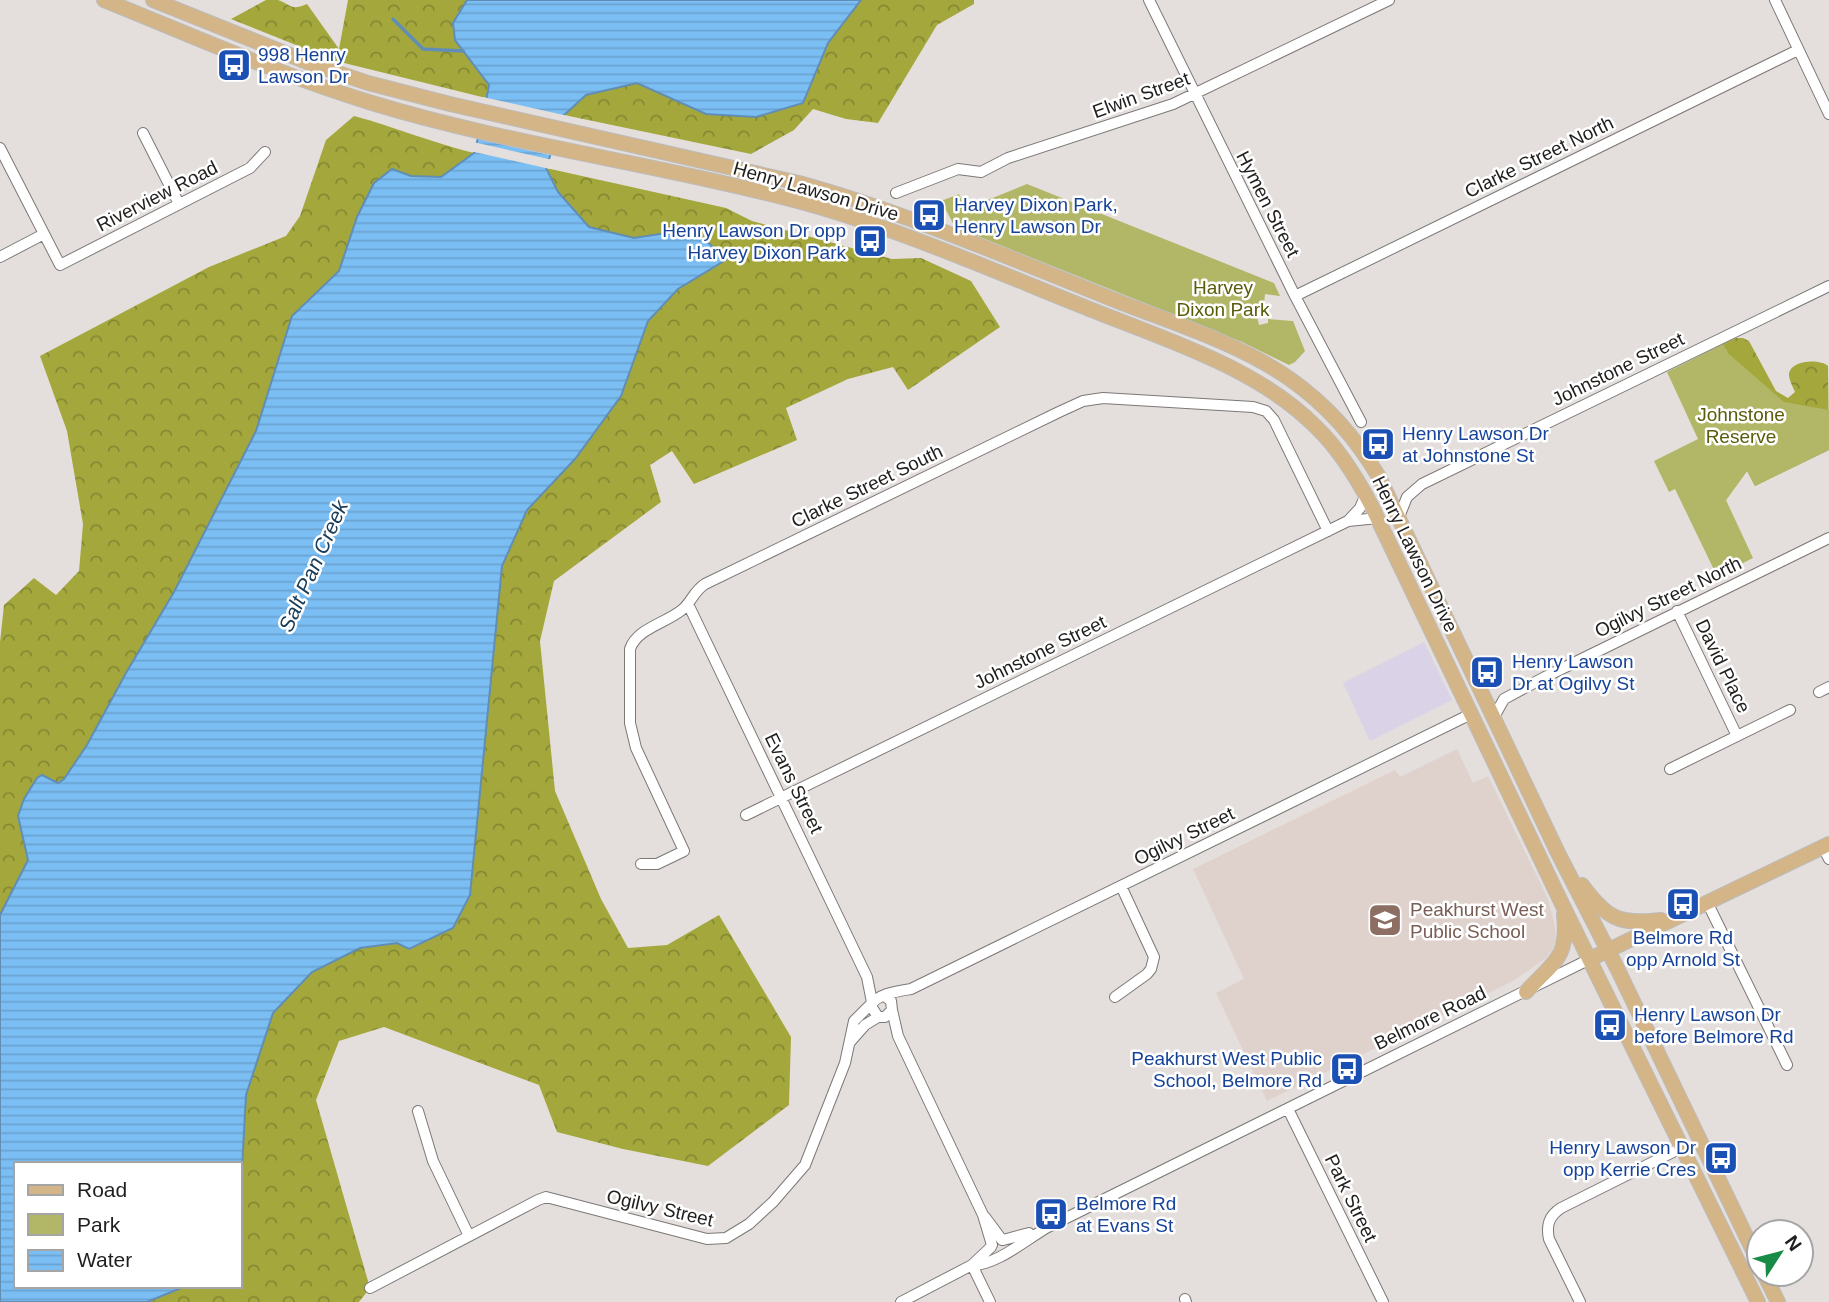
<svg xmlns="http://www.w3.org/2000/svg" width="1829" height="1302" font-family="Arial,sans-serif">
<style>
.commercial{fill:#dad2e7}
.built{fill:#dfd2cc}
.forest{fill:url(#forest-crowns)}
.green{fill:#b2b667}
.water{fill:url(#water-rules);stroke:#608eb4;stroke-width:2}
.pier{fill:#e4dfdc}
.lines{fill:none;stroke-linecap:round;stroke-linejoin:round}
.stream{stroke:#608eb4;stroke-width:3.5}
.minor-casing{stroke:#7c7876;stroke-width:12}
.major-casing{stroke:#bcbcbc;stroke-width:16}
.minor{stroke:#fff;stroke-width:10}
.major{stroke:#d4b588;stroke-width:14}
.labels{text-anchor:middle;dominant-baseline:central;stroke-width:5;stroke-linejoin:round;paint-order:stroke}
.transit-label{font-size:19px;fill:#164399;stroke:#fff;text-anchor:start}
.street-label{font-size:19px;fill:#201f1e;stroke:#fff}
.park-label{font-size:19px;fill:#5a5c0c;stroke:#fff}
.education-label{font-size:19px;fill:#785e54;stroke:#fff;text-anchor:start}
.water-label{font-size:21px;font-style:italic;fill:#183c58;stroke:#fff}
</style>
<defs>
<pattern id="forest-crowns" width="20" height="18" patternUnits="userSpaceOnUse" patternTransform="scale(1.75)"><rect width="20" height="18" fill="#a4a83c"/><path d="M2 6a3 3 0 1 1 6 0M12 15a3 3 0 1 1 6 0" fill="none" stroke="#858832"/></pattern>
<pattern id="water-rules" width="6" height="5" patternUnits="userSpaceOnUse" patternTransform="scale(1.75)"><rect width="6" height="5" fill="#7bbef4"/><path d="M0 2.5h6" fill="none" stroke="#6aa3d1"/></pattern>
</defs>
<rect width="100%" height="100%" fill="#e4dfdc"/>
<path class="commercial" d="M1424 642 1452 700 1370 741 1343 683Z"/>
<path class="built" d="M1457 749 1473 783 1488 776 1548 899 1555 927 1556 939 1552 950 1545 959 1513 981 1267 1101 1216 993 1244 979 1193 869 1395 770 1400 777Z"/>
<path class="forest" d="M266 0C270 0 275 0 278 0 292 5 290 11 307 4L339 49 348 0H467L453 23 455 40 489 85 486 98 336 61 231 19Z
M861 0H974V4L937 25 878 123 846 119 813 109 794 130 751 154 564 115 586 95 637 83 706 114 803 103 828 43Z
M354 116C395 127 433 143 474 153L442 177 411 176 392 169 374 183 357 217 339 271 292 316 256 431 174 592 126 673 87 745 64 779 58 783 42 775 37 778 24 799 18 816 28 860 0 915V642L4 605 34 578 56 595 79 571 83 524 67 431 40 356 209 267 286 236 300 216 326 140Z
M546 168 726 208 752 221 892 259 921 258 971 281 1000 327 908 390 893 367 848 379 786 408 797 440 694 484 672 451 650 465 661 502 554 581 540 641 555 791 601 899 628 948 667 945 719 915 791 1037 789 1105 708 1166 623 1149 557 1132 539 1085 384 1027 339 1041 316 1100 370 1288 359 1302H147L186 1286H240V1206L246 1095 273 1013 312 972 360 948 397 943 410 949 453 928 470 895 502 566 527 510 575 459 621 396 648 321 678 289 726 259 692 229 634 238 589 227 558 192Z
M1736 338H1743L1749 341 1776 391 1788 398 1795 392C1793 387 1789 380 1789 375 1789 360 1820 358 1828 366L1829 450 1755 486 1747 471 1726 500 1716 355 1723 344Z"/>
<path class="green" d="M1027 184 1274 283 1280 296 1265 294 1263 314 1257 316 1259 325 1268 323V319L1293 321 1305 351 1295 362 1289 365 1242 342 955 227 941 201 959 194 965 209Z
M1723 344 1729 354 1784 402 1829 410V450L1755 486 1747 471 1726 500 1753 558 1717 576 1675 489 1669 492 1654 461 1698 439 1667 372Z"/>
<path class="water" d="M467 0H861L828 43 803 103 756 117 706 114 637 83 586 95 564 115 546 168 558 192 589 227 634 238 692 229 727 259 678 289 648 321 621 396 575 459 527 510 502 566 470 895 453 928 409 949 397 943 360 948 312 972 273 1013 246 1095 240 1206V1164H16V1286H186L147 1302H0V915L28 860 18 816 24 799 37 778 42 775 58 783 64 779 87 745 126 673 174 592 256 431 292 316 339 271 357 217 374 183 392 169 411 176 441 177 474 153 482 123 489 85 455 40 453 23Z"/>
<path class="pier" d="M483 97 568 116 554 156 474 138Z
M473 142 553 160 550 169 470 151Z"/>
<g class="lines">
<path class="stream" d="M393 19 423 49 463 51"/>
<g class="minor-casing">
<path id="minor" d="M1149 0 1295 296 1361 422
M1775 0 1829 114
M143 133 179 204
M0 148 60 265 250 168 265 152
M896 193 958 169 981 172 1008 158 1173 104 1389 0
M0 257 44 234
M1295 296 1798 50
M1399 517 1407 497 1422 484 1829 286
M1348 521 1360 508 1366 494
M688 604 867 977 872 1002
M1677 611 1737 736
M1819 692 1829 687
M1494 717 1504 699 1545 677 1829 538
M1670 769 1790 710
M746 815 1348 521 1378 518
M1823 847 1829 859
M641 864H657L684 851 636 748 630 723V649C637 628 667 623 683 609 692 601 694 591 705 584L1059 412 1083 401 1103 398 1253 407 1266 411 1274 420 1328 531
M1708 904 1787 1065
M886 997 891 1001 892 1010 885 1017H878L871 1006C875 994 899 991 911 989L1471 714
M1115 997 1147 974 1151 969 1154 957 1121 886
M892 1010 898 1036 983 1215 992 1245
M850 1042 865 1025 878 1017
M1288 1109 1383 1302
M418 1111 433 1161 469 1236
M985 1217 1002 1240
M1003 1240 1029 1233
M972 1265 990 1302
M972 1265 991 1247
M370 1288 538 1200 546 1197 707 1239 726 1238 749 1224 773 1202 805 1165 845 1063 854 1021 872 1003
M1185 1299 1186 1302
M901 1302 972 1265C995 1266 1027 1239 1048 1227L1590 959
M1580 1302 1549 1239C1546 1225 1549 1216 1561 1208L1683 1147"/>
</g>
<g class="major-casing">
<path id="major" d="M104 0C193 36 280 75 372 103 510 145 654 163 794 200 892 226 987 268 1082 306 1160 338 1256 366 1316 427 1340 450 1357 478 1372 507L1563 906 1758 1302
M153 0 312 64 368 83 450 104 799 183C904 212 1010 258 1112 299 1170 322 1239 343 1290 379 1327 405 1356 438 1379 477L1558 853 1617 968 1759 1263
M1582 885C1608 919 1618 925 1661 920
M1590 959 1829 844
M1526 992C1553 962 1569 959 1564 914
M1764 1274 1778 1302"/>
</g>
<use href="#minor" class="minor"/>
<use href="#major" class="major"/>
</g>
<defs>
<g id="bus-square" transform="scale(1.75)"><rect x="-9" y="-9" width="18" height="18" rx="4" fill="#1a4fb4" stroke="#fff"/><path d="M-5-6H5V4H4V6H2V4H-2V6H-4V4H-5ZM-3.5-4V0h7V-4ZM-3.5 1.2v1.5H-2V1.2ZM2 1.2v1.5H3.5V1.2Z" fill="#fff"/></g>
<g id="school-square" transform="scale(1.75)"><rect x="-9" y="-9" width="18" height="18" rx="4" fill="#8d6e63" stroke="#fff"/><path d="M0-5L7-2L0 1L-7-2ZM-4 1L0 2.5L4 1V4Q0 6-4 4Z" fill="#fff"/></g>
</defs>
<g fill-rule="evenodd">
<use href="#bus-square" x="234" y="65"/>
<use href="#bus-square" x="929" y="215"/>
<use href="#bus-square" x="870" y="241"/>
<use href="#bus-square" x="1378" y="444"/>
<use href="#bus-square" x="1487" y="672"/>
<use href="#bus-square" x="1683" y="904"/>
<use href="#school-square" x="1385" y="920"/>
<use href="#bus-square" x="1610" y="1025"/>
<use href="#bus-square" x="1347" y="1069"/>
<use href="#bus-square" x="1721" y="1158"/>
<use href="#bus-square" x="1051" y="1214"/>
</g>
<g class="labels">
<g class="transit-label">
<text x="258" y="54">998 Henry<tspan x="258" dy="22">Lawson Dr</tspan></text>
<text x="954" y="204">Harvey Dixon Park,<tspan x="954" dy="22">Henry Lawson Dr</tspan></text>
<text x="846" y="230" text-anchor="end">Henry Lawson Dr opp<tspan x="846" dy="22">Harvey Dixon Park</tspan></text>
<text x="1402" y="433">Henry Lawson Dr<tspan x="1402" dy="22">at Johnstone St</tspan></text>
<text x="1512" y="661">Henry Lawson<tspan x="1512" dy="22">Dr at Ogilvy St</tspan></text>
<text x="1683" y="937" text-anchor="middle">Belmore Rd<tspan x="1683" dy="22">opp Arnold St</tspan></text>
<text x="1634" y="1014">Henry Lawson Dr<tspan x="1634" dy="22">before Belmore Rd</tspan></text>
<text x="1322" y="1058" text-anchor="end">Peakhurst West Public<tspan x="1322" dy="22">School, Belmore Rd</tspan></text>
<text x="1696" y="1147" text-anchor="end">Henry Lawson Dr<tspan x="1696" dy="22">opp Kerrie Cres</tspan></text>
<text x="1076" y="1203">Belmore Rd<tspan x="1076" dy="22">at Evans St</tspan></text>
</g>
<g class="street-label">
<text transform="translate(1141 95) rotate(-20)">Elwin Street</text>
<text transform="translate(1539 157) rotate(-26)">Clarke Street North</text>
<text transform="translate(816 191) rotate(16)">Henry Lawson Drive</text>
<text transform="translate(157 196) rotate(-27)">Riverview Road</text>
<text transform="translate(1268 204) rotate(63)">Hymen Street</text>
<text transform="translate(1618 369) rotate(-26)">Johnstone Street</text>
<text transform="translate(867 486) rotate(-26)">Clarke Street South</text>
<text transform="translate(1415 554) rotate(64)">Henry Lawson Drive</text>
<text transform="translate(1668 597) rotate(-26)">Ogilvy Street North</text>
<text transform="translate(1040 652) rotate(-26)">Johnstone Street</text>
<text transform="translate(1723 666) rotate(64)">David Place</text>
<text transform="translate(794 783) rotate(64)">Evans Street</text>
<text transform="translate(1184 836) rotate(-26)">Ogilvy Street</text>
<text transform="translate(1430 1018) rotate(-26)">Belmore Road</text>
<text transform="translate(1351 1198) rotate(64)">Park Street</text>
<text transform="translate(660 1208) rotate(13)">Ogilvy Street</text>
</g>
<g class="park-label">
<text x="1223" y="287">Harvey<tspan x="1223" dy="22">Dixon Park</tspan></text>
<text x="1741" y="414">Johnstone<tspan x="1741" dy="22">Reserve</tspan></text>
</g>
<g class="education-label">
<text x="1410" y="909">Peakhurst West<tspan x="1410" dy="22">Public School</tspan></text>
</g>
<g class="water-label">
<text transform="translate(313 566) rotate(-66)">Salt Pan Creek</text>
</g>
</g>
<rect x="14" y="1162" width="228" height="126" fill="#ffffff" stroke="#a6a5a5" stroke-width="2"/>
<rect x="28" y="1185" width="35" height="10" fill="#d4b588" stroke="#a6a5a5" stroke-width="2"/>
<text x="77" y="1197" font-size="21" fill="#201f1e">Road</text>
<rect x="28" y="1214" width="35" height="21" fill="#b2b667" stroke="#a6a5a5" stroke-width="2"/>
<text x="77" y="1232" font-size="21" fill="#201f1e">Park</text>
<rect x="28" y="1250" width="35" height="21" fill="url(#water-rules)" stroke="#a6a5a5" stroke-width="2"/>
<text x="77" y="1267" font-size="21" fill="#201f1e">Water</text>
<g transform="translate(1780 1253) rotate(54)"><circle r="33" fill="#ffffff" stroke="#a6a5a5" stroke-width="2"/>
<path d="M0-5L12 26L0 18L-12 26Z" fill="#188c46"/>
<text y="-10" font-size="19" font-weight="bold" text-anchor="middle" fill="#201f1e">N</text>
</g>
</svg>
